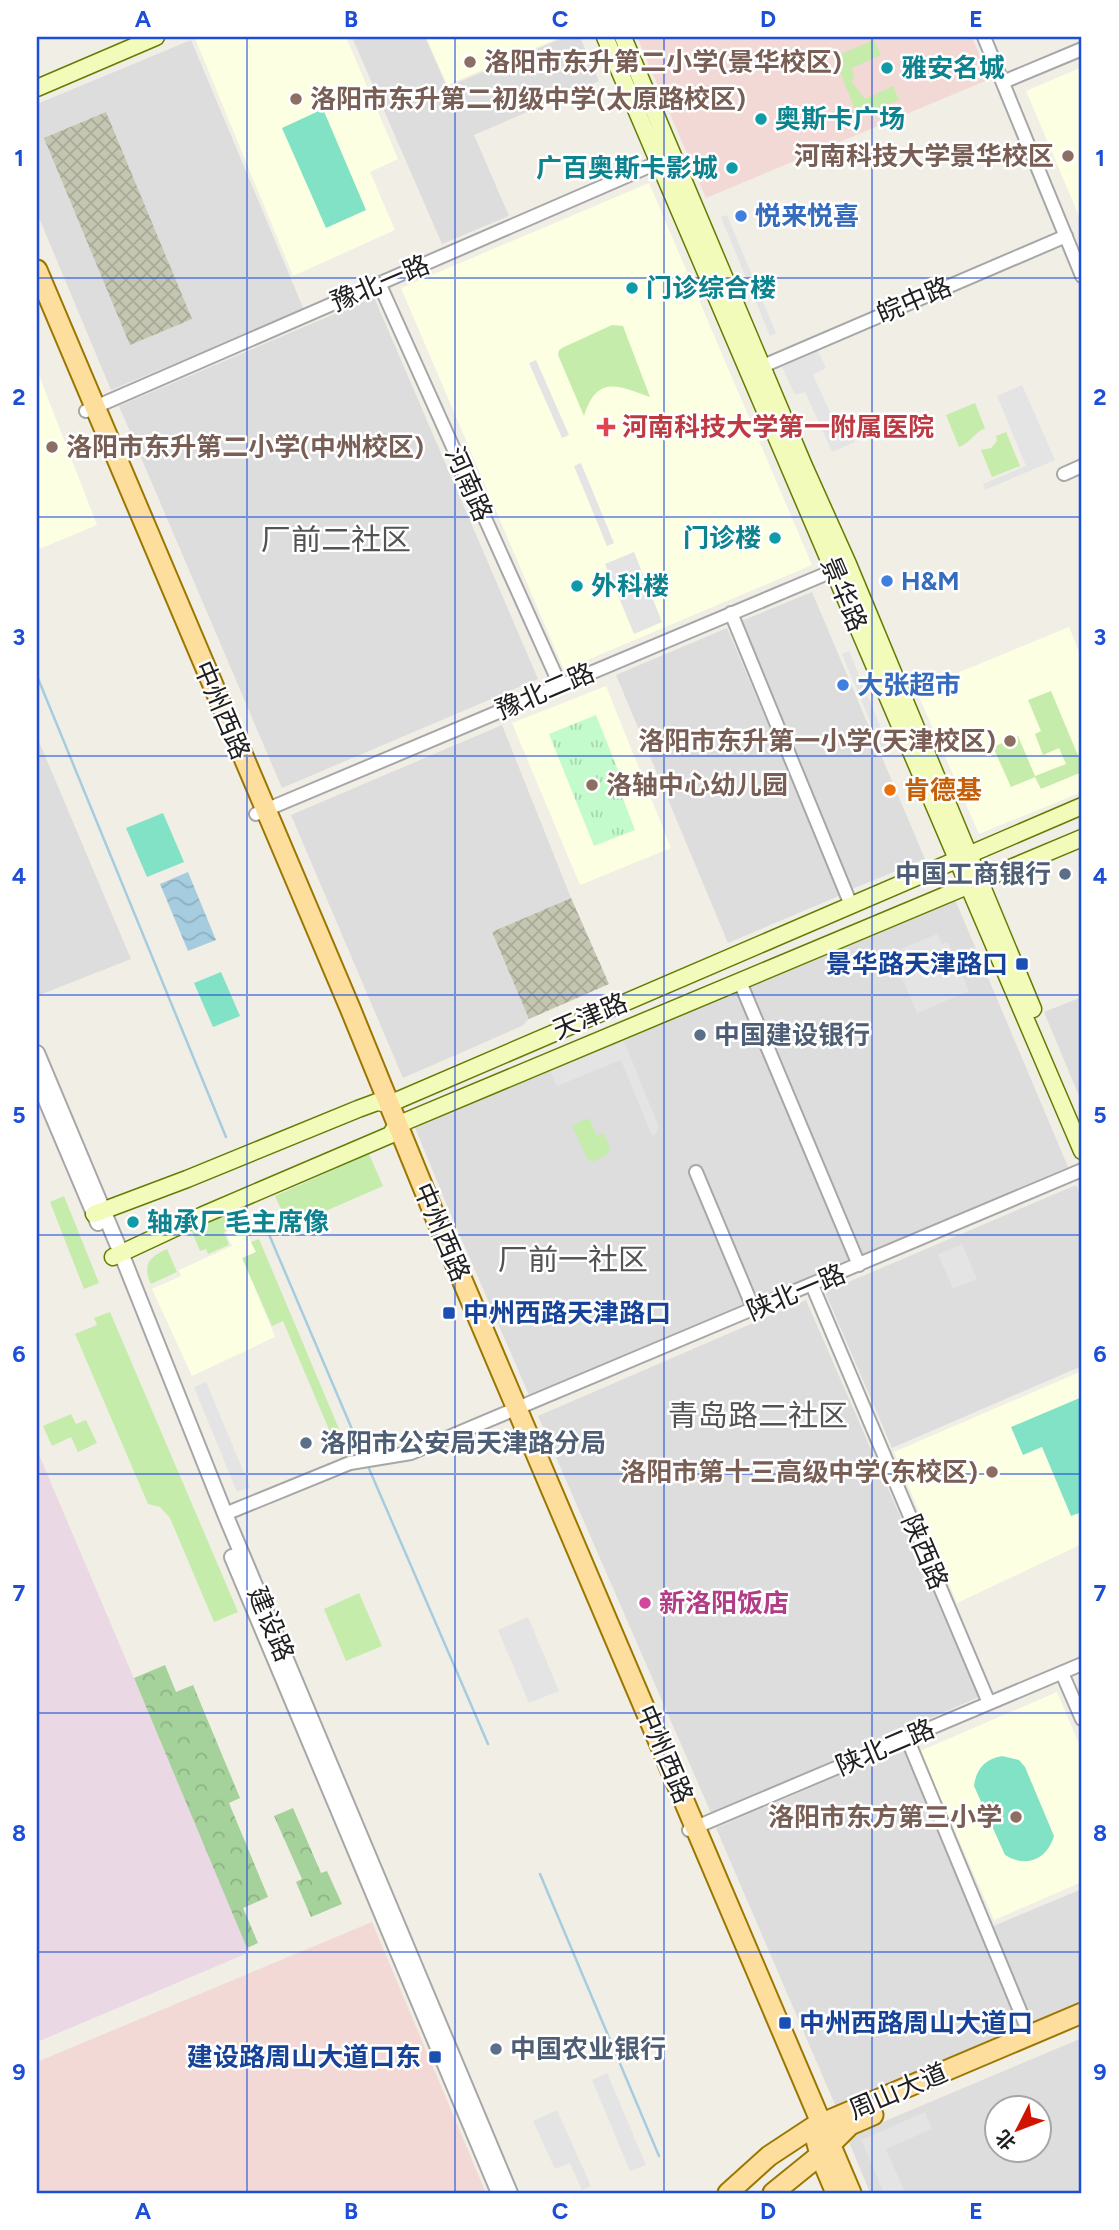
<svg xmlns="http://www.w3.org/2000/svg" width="1119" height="2230" font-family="Figtree,'Noto Sans SC',sans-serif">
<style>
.residential{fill:#dedddd;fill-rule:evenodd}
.commercial{fill:#f2d9d5}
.industrial{fill:#ead8e5}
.education{fill:#fcffe1}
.construction{fill:url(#construction-cross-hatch)}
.grass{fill:#c5ecab}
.forest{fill:url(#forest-crowns)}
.park{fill:url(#park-tufts)}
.pitch{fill:#82e2c6}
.parking{fill:#e4e4e4}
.water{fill:url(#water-waves)}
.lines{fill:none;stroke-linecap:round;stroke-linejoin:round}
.stream{stroke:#a5cddf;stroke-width:2.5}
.minor-casing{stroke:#a7a7a7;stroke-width:16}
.tertiary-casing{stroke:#a7a7a7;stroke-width:18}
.secondary-casing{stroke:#637c02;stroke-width:19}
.primary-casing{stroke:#9c7700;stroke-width:23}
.minor{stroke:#fff;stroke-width:12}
.tertiary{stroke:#fff;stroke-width:14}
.secondary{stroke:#f2fbb9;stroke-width:16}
.primary{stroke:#fede9d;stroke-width:19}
.grid{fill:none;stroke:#1d4ed8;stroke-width:2;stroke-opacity:0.55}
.education-dot{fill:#8d6e63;stroke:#fff;stroke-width:2.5}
.culture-dot{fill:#0f9aa8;stroke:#fff;stroke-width:2.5}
.shop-dot{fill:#3f7fe0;stroke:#fff;stroke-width:2.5}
.health-dot{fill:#e0444e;stroke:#fff;stroke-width:2.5}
.food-dot{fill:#e8710a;stroke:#fff;stroke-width:2.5}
.service-dot{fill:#5c6f8a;stroke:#fff;stroke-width:2.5}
.transit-dot{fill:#1a4fb4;stroke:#fff;stroke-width:2.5}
.hotel-dot{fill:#d1479c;stroke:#fff;stroke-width:2.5}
.labels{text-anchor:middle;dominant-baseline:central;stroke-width:5;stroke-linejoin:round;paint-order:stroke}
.education-label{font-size:26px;font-weight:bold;fill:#785e54;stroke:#fff;text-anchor:start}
.culture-label{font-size:26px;font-weight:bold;fill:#0d838f;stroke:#fff;text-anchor:start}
.shop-label{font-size:26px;font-weight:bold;fill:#366cbe;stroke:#fff;text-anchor:start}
.street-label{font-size:26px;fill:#202020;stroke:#fff}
.health-label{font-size:26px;font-weight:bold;fill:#be3a42;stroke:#fff;text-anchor:start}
.food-label{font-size:26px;font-weight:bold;fill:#c56008;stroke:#fff;text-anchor:start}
.service-label{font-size:26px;font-weight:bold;fill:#4e5e75;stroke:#fff;text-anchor:start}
.transit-label{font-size:26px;font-weight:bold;fill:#164399;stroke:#fff;text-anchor:end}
.hotel-label{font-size:26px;font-weight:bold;fill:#b23c85;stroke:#fff;text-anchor:start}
.quarter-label{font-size:30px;fill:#535353;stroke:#fff}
.neatline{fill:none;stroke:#1d4ed8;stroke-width:2.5}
.grid-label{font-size:23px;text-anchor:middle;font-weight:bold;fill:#1d4ed8}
</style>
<defs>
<pattern id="construction-cross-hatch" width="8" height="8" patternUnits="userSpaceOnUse" patternTransform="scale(1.75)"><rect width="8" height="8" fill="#c4c6b1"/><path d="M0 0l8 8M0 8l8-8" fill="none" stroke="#a8aa98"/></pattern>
<pattern id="forest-crowns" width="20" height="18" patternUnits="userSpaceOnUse" patternTransform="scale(1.75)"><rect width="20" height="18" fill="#a5d19a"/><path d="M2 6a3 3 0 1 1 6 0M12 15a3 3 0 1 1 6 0" fill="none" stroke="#8eb384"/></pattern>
<pattern id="park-tufts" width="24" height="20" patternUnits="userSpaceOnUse" patternTransform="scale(1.75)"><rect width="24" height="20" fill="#c3fbcd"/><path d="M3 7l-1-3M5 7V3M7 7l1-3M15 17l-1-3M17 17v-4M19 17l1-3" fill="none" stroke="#a7d7b0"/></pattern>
<pattern id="water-waves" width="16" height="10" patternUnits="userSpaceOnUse" patternTransform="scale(1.75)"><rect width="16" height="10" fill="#a5cddf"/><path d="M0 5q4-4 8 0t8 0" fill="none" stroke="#8eb0bf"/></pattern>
</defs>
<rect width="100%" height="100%" fill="#f1eee6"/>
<path class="residential" d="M352 37H425L447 87 565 37H580L599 81 474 135 509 216 442 244Z
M191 40 304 310 111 390 37 213V104Z
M374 297 538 679 282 788 119 406Z
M812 592 925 859 852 889 739 622Z
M727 628 841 895 728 943 616 675Z
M502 725 571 898 492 932 529 1019 522 1026 403 1078 291 815Z
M37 737 131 959 37 996Z
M954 897 1068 1167 529 1395 448 1208 414 1125Z
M1082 997V1103L1044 1012Z
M1076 1185 1082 1199V1366L892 1448 825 1292Z
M806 1300 979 1697 711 1813 538 1416Z
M906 1747 984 1930 1082 1889V2002L836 2107 716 1828Z
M1082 2038V2193H870L847 2137ZM996 2108H1038V2150H996Z"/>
<path class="commercial" d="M637 37H972L990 79 706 198Z
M372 1922 486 2193H37V2062Z"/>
<path class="industrial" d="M37 1450 250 1952 37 2042Z"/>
<path class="education" d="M197 37H346L398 159 370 172 395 230 293 276 195 38Z
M426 37H559V38L447 85Z
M1082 67V223L1026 91Z
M649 183 812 565 564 670 401 288Z
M37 370 97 525 37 550Z
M1069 627 1082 659V792L979 834 916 690Z
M606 686 671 848 580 885 512 723Z
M243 1224 256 1252 243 1259 275 1337 192 1376 152 1289 181 1276 179 1270 232 1246 226 1232Z
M1082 1371V1544L957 1603 894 1452Z
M1057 1692 1082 1751V1882L994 1920 920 1751Z"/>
<path class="construction" d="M106 112 192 319 130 345 44 138Z
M571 898 609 984 529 1019 492 932Z"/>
<path class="grass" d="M874 40 881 55 852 68 854 75 852 82 865 99 893 86 899 100 858 117 834 57Z
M612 325 623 326 650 397C619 386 597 374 584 416L558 355 559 350 564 347Z
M975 403 985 428C974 433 971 442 959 447L946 415Z
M1006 432 1020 466 992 477 981 450 991 448 997 441 996 436Z
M1051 691 1082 765V772L1041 789 1035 777 1011 787 993 747 1018 736 1035 776 1066 764 1059 748 1043 755 1035 734 1041 731 1028 700Z
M589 1118 597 1136 604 1133 610 1149 607 1155 592 1162 587 1159 572 1125Z
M369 1154 383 1186 289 1227 275 1196Z
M64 1196 99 1283 84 1289 50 1202Z
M222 1216 238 1224 224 1232 229 1245 208 1254 206 1249 200 1251 190 1227Z
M259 1239 350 1455 341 1458 283 1321 272 1326 242 1258 256 1252 251 1242Z
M167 1249 177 1272 151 1284C142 1265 149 1257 167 1249Z
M110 1312 238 1612 214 1622 170 1518 160 1507 148 1504 75 1334 97 1325 94 1318Z
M71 1414 76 1424 86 1420 97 1443 78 1452 71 1437 52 1446 43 1426Z
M359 1593 382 1646 346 1661 324 1609Z"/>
<path class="forest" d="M165 1665 176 1692 193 1685 240 1798 229 1803 268 1897 243 1908 258 1943 247 1948 134 1678Z
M293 1808 321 1873 327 1871 342 1904 311 1917 296 1882 302 1879 274 1816Z"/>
<path class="park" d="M596 715 622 780 617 783 635 830 594 846 549 734Z"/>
<path class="pitch" d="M323 109 366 210 326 228 282 128Z
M163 813 184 862 147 877 126 828Z
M221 972 240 1016 213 1027 194 983Z
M1082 1397V1512L1071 1516 1042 1447 1023 1455 1011 1427Z
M1002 1756 1019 1760 1025 1767 1054 1836C1047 1860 1026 1868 1005 1855L974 1786C976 1769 985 1759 1002 1756Z"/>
<path class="parking" d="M727 215 776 333 770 336 721 217Z
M818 351 826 368 813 375 840 434 850 430 855 442 832 452 805 392 795 395 782 367Z
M536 360 569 435 562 438 529 363Z
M1022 385 1055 460 985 490 983 484 1026 466 997 396Z
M581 463 614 543 607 546 574 466Z
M634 552 662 622 634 634 605 564Z
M849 651 888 745 881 748 842 654Z
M937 934 942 944 948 942 969 991 917 1013 891 953Z
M624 1041 658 1125 656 1134 652 1136 621 1060 557 1086 550 1071Z
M962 1244 977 1279 953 1289 938 1254Z
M206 1382 250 1487 237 1492 194 1387Z
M528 1617 559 1691 529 1703 498 1630Z
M607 2073 646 2165 630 2171 592 2080Z
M557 2110 591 2186 582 2190 570 2163 555 2169 533 2121Z
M925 2112 932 2129 886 2149 905 2193H884L861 2140Z"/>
<path class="water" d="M188 872 216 940 188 951 160 884Z"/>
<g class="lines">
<path class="stream" d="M37 676 226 1137
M262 1218 363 1455
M367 1464 488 1744
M540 1874 659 2156"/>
<g class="minor-casing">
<path id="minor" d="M984 37 1082 276
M1003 82 1082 49
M379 283 560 685
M763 366 1066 236
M86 411 666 159
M1064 474 1082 466
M731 613 851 905
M256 814 835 570
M740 982 859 1265
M696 1172 754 1310
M812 1285 989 1703
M225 1514 350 1463 411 1453 1082 1170
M1062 1673 1082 1719
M907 1738 1030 2035
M689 1830 1082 1664"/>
</g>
<g class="tertiary-casing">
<path id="tertiary" d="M37 1053 121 1253 225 1514 510 2193
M37 1079 98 1223
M232 1557 499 2193"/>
</g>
<g class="secondary-casing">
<path id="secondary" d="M605 37 1082 1151
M623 37 804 466 848 564 1033 1009
M37 88 156 37
M94 1214 187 1179 358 1109 377 1102 389 1104 1082 806
M113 1257 203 1215 390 1135 397 1125 1082 838"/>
</g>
<g class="primary-casing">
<path id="primary" d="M37 270 350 1008 434 1214 851 2193
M813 2128 820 2155 836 2193
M728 2193 769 2156 813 2127 1082 2013
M773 2193 820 2155 850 2125 873 2115"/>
</g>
<use href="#minor" class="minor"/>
<use href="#tertiary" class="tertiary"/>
<use href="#secondary" class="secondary"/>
<use href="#primary" class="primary"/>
</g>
<path class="grid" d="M247 37V2193M455 37V2193M664 37V2193M872 37V2193M37 278H1082M37 517H1082M37 756H1082M37 995H1082M37 1235H1082M37 1474H1082M37 1713H1082M37 1952H1082"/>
<g class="education-dot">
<circle cx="470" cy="62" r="7"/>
<circle cx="296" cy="99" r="7"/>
<circle cx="1068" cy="156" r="7"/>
<circle cx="52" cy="447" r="7"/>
<circle cx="1010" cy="741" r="7"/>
<circle cx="592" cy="785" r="7"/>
<circle cx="992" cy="1472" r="7"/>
<circle cx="1016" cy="1817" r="7"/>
</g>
<g class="culture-dot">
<circle cx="887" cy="68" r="7"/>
<circle cx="761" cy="119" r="7"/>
<circle cx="732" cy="168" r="7"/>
<circle cx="632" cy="288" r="7"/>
<circle cx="775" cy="538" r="7"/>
<circle cx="577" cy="586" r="7"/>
<circle cx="133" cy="1222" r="7"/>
</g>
<g class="shop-dot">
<circle cx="741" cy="216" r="7"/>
<circle cx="887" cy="581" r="7"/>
<circle cx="843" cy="685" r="7"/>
</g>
<path class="health-dot" d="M602.5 416.5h7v7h7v7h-7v7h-7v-7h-7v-7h7z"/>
<circle class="food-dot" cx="890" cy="790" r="7"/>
<g class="service-dot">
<circle cx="1065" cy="874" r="7"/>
<circle cx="700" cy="1035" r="7"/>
<circle cx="306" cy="1443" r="7"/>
<circle cx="496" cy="2049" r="7"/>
</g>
<g class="transit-dot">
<rect x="1015" y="957" width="14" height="14" rx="3.5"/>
<rect x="442" y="1306" width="14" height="14" rx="3.5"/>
<rect x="778" y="2016" width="14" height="14" rx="3.5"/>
<rect x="428" y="2050" width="14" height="14" rx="3.5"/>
</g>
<circle class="hotel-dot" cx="645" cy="1603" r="7"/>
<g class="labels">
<g class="education-label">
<text x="484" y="62">洛阳市东升第二小学(景华校区)</text>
<text x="310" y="99">洛阳市东升第二初级中学(太原路校区)</text>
<text x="1054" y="156" text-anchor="end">河南科技大学景华校区</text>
<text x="66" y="447">洛阳市东升第二小学(中州校区)</text>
<text x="996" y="741" text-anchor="end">洛阳市东升第一小学(天津校区)</text>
<text x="606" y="785">洛轴中心幼儿园</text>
<text x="978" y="1472" text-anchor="end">洛阳市第十三高级中学(东校区)</text>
<text x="1002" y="1817" text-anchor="end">洛阳市东方第三小学</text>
</g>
<g class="culture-label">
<text x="901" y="68">雅安名城</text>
<text x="775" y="119">奥斯卡广场</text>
<text x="718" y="168" text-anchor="end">广百奥斯卡影城</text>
<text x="646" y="288">门诊综合楼</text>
<text x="761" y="538" text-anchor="end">门诊楼</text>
<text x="591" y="586">外科楼</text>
<text x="147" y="1222">轴承厂毛主席像</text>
</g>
<g class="shop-label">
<text x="755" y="216">悦来悦喜</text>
<text x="901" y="581">H&amp;M</text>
<text x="857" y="685">大张超市</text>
</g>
<g class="street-label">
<text transform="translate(380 283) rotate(-23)">豫北一路</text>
<text transform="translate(914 300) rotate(-23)">皖中路</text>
<text transform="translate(469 484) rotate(66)">河南路</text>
<text transform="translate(844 594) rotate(67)">景华路</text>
<text transform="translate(545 691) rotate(-23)">豫北二路</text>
<text transform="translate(222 710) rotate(67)">中州西路</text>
<text transform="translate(590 1016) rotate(-23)">天津路</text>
<text transform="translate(442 1232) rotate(67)">中州西路</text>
<text transform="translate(796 1292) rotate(-23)">陕北一路</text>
<text transform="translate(925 1552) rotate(67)">陕西路</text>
<text transform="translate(271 1624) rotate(67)">建设路</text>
<text transform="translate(885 1747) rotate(-23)">陕北二路</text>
<text transform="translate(665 1754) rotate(67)">中州西路</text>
<text transform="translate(898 2091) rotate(-23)">周山大道</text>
</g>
<g class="health-label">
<text x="622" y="427">河南科技大学第一附属医院</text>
</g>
<g class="food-label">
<text x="904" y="790">肯德基</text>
</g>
<g class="service-label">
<text x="1051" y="874" text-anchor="end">中国工商银行</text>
<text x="714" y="1035">中国建设银行</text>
<text x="320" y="1443">洛阳市公安局天津路分局</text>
<text x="510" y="2049">中国农业银行</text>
</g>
<g class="transit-label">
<text x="1008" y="964">景华路天津路口</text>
<text x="463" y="1313" text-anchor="start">中州西路天津路口</text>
<text x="799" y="2023" text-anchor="start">中州西路周山大道口</text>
<text x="421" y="2057">建设路周山大道口东</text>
</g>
<g class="hotel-label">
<text x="659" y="1603">新洛阳饭店</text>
</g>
<g class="quarter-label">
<text x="336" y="539">厂前二社区</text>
<text x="573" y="1259">厂前一社区</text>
<text x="758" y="1415">青岛路二社区</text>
</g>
</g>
<rect width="1119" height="2230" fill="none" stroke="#ffffff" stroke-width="77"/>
<g transform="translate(1018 2129) rotate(228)"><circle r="33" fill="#ffffff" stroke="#a6a6a6" stroke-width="2"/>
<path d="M0-5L12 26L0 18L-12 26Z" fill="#d01400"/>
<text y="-10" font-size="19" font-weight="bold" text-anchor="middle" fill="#202020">北</text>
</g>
<rect x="38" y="38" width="1042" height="2154" class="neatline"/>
<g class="grid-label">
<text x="143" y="27">A</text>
<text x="351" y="27">B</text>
<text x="560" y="27">C</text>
<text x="768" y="27">D</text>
<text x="976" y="27">E</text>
<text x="19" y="166">1</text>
<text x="1100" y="166">1</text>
<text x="19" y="405">2</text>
<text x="1100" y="405">2</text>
<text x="19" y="645">3</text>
<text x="1100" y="645">3</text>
<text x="19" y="884">4</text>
<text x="1100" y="884">4</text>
<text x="19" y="1123">5</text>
<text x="1100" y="1123">5</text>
<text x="19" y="1362">6</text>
<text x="1100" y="1362">6</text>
<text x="19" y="1601">7</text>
<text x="1100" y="1601">7</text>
<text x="19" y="1841">8</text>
<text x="1100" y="1841">8</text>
<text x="19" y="2080">9</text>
<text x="1100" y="2080">9</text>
<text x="143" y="2219">A</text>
<text x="351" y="2219">B</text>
<text x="560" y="2219">C</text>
<text x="768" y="2219">D</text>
<text x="976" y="2219">E</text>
</g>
</svg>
